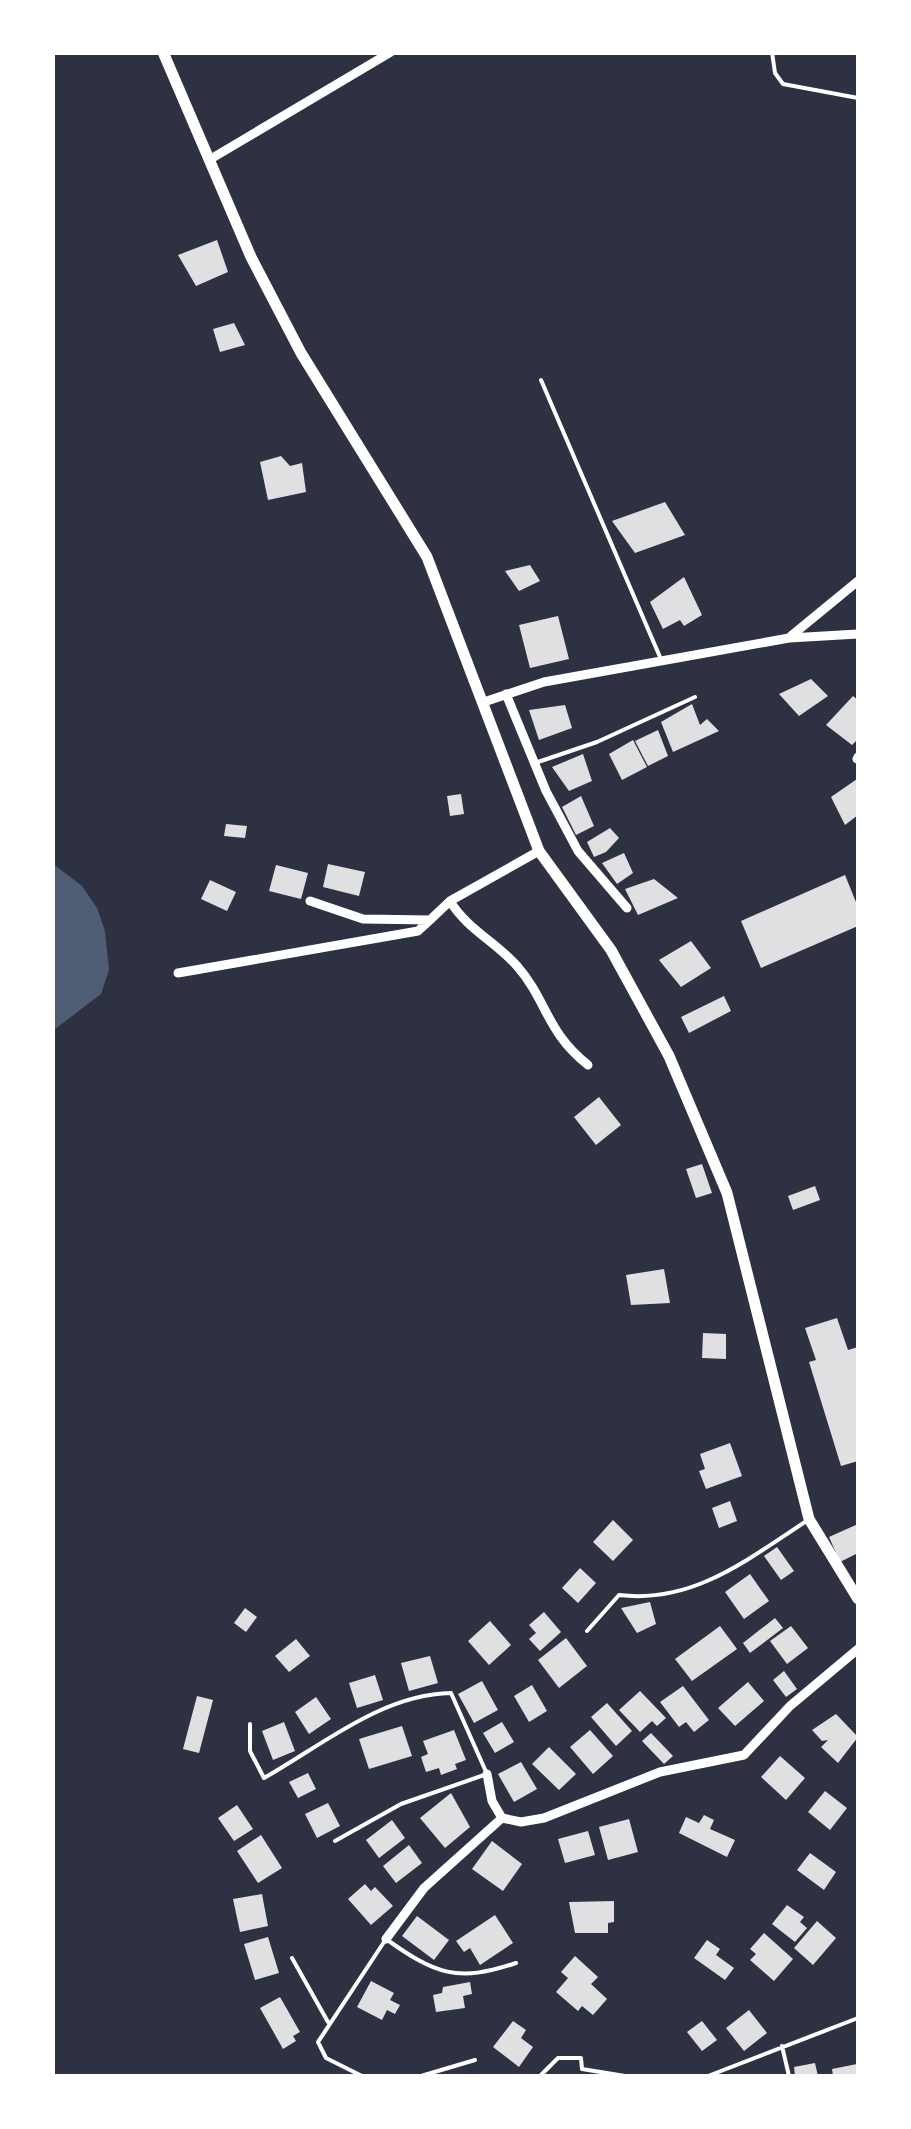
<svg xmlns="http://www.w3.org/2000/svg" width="911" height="2129" font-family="'Varela Round',sans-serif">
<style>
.water{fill:#4f5d75}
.building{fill:#e0e0e3}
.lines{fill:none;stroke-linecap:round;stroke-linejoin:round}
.service{stroke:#fff;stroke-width:4}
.minor{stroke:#fff;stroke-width:9}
.tertiary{stroke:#fff;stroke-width:11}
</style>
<rect width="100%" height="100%" fill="#2d3142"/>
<path class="water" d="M52 863 82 886 97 908 105 931 109 970 101 994 55 1029Z"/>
<path class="building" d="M217 240 228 272 196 286 178 255Z
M234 323 245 345 220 352 213 329Z
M281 456 290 466 302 463 306 492 268 500 260 462Z
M665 502 685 535 635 553 612 521Z
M530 565 540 581 519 591 505 571Z
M684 577 702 615 684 626 680 620 663 629 650 602Z
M558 616 569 659 530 668 519 625Z
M811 679 828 696 799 716 779 694Z
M853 696 858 700V739L852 745 826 725Z
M692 704 700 725 707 719 719 731 673 752 661 722Z
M565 705 572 728 539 740 529 710Z
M658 730 668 756 648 766 635 741Z
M633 740 647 767 622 780 609 754Z
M583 754 592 781 569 791 552 767Z
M857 779 858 815 845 825 831 797Z
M461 794 464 814 450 816 447 796Z
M581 796 594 826 576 835 562 807Z
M226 824 247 826 245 838 224 836Z
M610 828 619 838 606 852 594 857 587 842Z
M624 853 633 873 617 884 602 863Z
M328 864 365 872 359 896 323 887Z
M276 865 308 873 301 899 269 891Z
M845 875 858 907V926L761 968 741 921Z
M654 879 678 898 638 915 625 889Z
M210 880 236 892 227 911 201 899Z
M691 941 711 968 681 987 659 960Z
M724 996 731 1011 689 1033 681 1017Z
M599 1097 621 1125 596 1145 574 1117Z
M702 1164 712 1193 696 1198 686 1169Z
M815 1186 820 1200 793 1210 788 1196Z
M664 1269 670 1303 631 1305 626 1275Z
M837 1318 848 1350 858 1347V1461L841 1466 809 1362 816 1360 805 1328Z
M703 1333 726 1334V1359L702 1358Z
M730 1443 742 1476 706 1489 699 1471 705 1469 700 1454Z
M730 1501 737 1521 719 1528 712 1508Z
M613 1520 633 1540 613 1561 593 1542Z
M858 1524V1553L840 1562 829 1537Z
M777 1547 794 1571 781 1580 764 1556Z
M580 1568 596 1583 578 1603 562 1588Z
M750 1574 769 1601 744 1619 725 1592Z
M650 1602 656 1624 637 1633 621 1608Z
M245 1608 257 1617 246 1632 234 1623Z
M544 1612 561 1632 540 1651 529 1639 536 1633 529 1625Z
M775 1618 783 1628 750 1653 743 1643Z
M490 1621 511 1645 489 1665 468 1641Z
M720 1626 737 1649 692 1681 675 1659Z
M791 1626 808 1648 787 1664 770 1641Z
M566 1638 587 1666 559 1688 538 1660Z
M296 1639 310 1656 289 1672 275 1656Z
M430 1656 438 1683 409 1691 401 1663Z
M784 1671 797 1689 786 1697 773 1680Z
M375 1675 383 1700 357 1708 349 1683Z
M482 1681 498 1710 474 1723 458 1694Z
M748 1682 764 1701 735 1726 718 1708Z
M532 1685 547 1711 529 1722 514 1696Z
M683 1686 709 1720 694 1732 686 1722 679 1727 660 1702Z
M640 1691 666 1718 657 1726 652 1721 640 1732 619 1710Z
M197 1696 213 1700 199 1753 183 1749Z
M316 1697 331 1719 309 1734 295 1712Z
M607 1703 632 1731 616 1746 591 1717Z
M836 1714 858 1737 838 1763 821 1747 828 1740 822 1741 812 1730Z
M284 1722 295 1751 273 1760 262 1731Z
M502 1722 514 1742 495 1753 483 1733Z
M402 1726 412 1756 369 1769 359 1739Z
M454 1730 466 1760 455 1764 457 1769 441 1775 439 1768 426 1772 421 1757 428 1754 423 1741Z
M590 1730 613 1756 593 1774 570 1747Z
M651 1733 673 1756 664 1764 642 1741Z
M549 1747 576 1774 559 1790 532 1764Z
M780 1756 805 1778 786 1800 761 1777Z
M521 1762 537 1789 514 1802 498 1774Z
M308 1773 316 1789 298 1798 289 1782Z
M825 1791 847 1808 830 1830 808 1812Z
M451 1793 470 1827 445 1848 420 1818Z
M328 1803 340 1826 317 1838 305 1814Z
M237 1805 253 1829 234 1841 218 1818Z
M704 1815 714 1820 710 1829 735 1840 727 1857 679 1833 686 1817 699 1823Z
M629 1819 638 1852 608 1860 599 1827Z
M392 1820 405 1838 379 1858 366 1840Z
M588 1831 595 1855 565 1863 558 1839Z
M261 1835 282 1868 258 1883 237 1851Z
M492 1841 522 1864 503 1891 472 1869Z
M409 1845 422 1863 396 1883 383 1866Z
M810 1853 836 1872 824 1890 797 1870Z
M365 1884 371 1891 375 1887 393 1906 371 1925 348 1899Z
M262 1894 268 1926 240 1932 233 1899Z
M614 1901V1922L608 1923V1933H575L569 1902Z
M787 1905 804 1917 800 1922 807 1928 795 1942 772 1924Z
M495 1915 513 1943 480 1965 470 1948 464 1952 456 1941Z
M417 1916 449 1940 434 1960 402 1936Z
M817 1921 836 1938 813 1965 794 1948Z
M764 1933 793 1959 774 1981 750 1960 756 1954 750 1949Z
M268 1937 279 1973 255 1980 244 1944Z
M707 1940 720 1949 716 1955 734 1968 725 1980 694 1958Z
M575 1956 598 1977 591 1984 607 1999 593 2015 582 2006 578 2011 556 1992 568 1978 561 1972Z
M371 1981 394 1993 390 2000 400 2005 395 2014 387 2010 382 2020 357 2007Z
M470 1982 472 1994 463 1996 465 2008 436 2012 433 1995 442 1993 443 1987Z
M280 1997 300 2032 293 2036 296 2041 283 2049 260 2008Z
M749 2010 767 2033 744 2051 726 2028Z
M513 2021 526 2030 521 2038 533 2047 519 2067 493 2047Z
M702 2021 717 2040 702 2051 687 2032Z
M815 2063 818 2076H795L794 2067Z
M857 2064 858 2076H833L832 2069Z"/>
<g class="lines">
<path class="service" d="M772 52 775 73 783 84 858 98
M541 380 660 657
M538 762 597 742 695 697
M587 1631 619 1595C692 1604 747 1560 805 1522
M250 1724V1751L264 1778C321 1746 382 1694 451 1693L487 1774 401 1804 335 1841
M292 1958 328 2022
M782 2046 789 2076
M362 2076 326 2058 318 2042 386 1939C435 1974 457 1983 516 1963
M421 2076 475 2060
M540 2076 558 2058H581L582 2069 625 2076
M708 2076 858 2018"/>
<path class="minor" d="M209 160 391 52
M791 636 858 581
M506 694 546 791 578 851 627 908
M484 702 544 682 789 638 858 634
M857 759 858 757
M310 901 363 919 430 920 450 901 539 851
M450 901C467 929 496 942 517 966 547 1000 546 1032 588 1065
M178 973 418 931 430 920
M487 1774 492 1801 502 1818
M502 1818 521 1822 544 1818 660 1772 744 1755 790 1706 858 1649
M386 1939 424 1888 502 1818"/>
<path class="tertiary" d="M163 52 251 257 301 353 427 557 539 851 611 950 669 1056 727 1193 809 1519 858 1599"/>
</g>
<rect width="911" height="2129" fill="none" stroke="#ffffff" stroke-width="110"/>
</svg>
